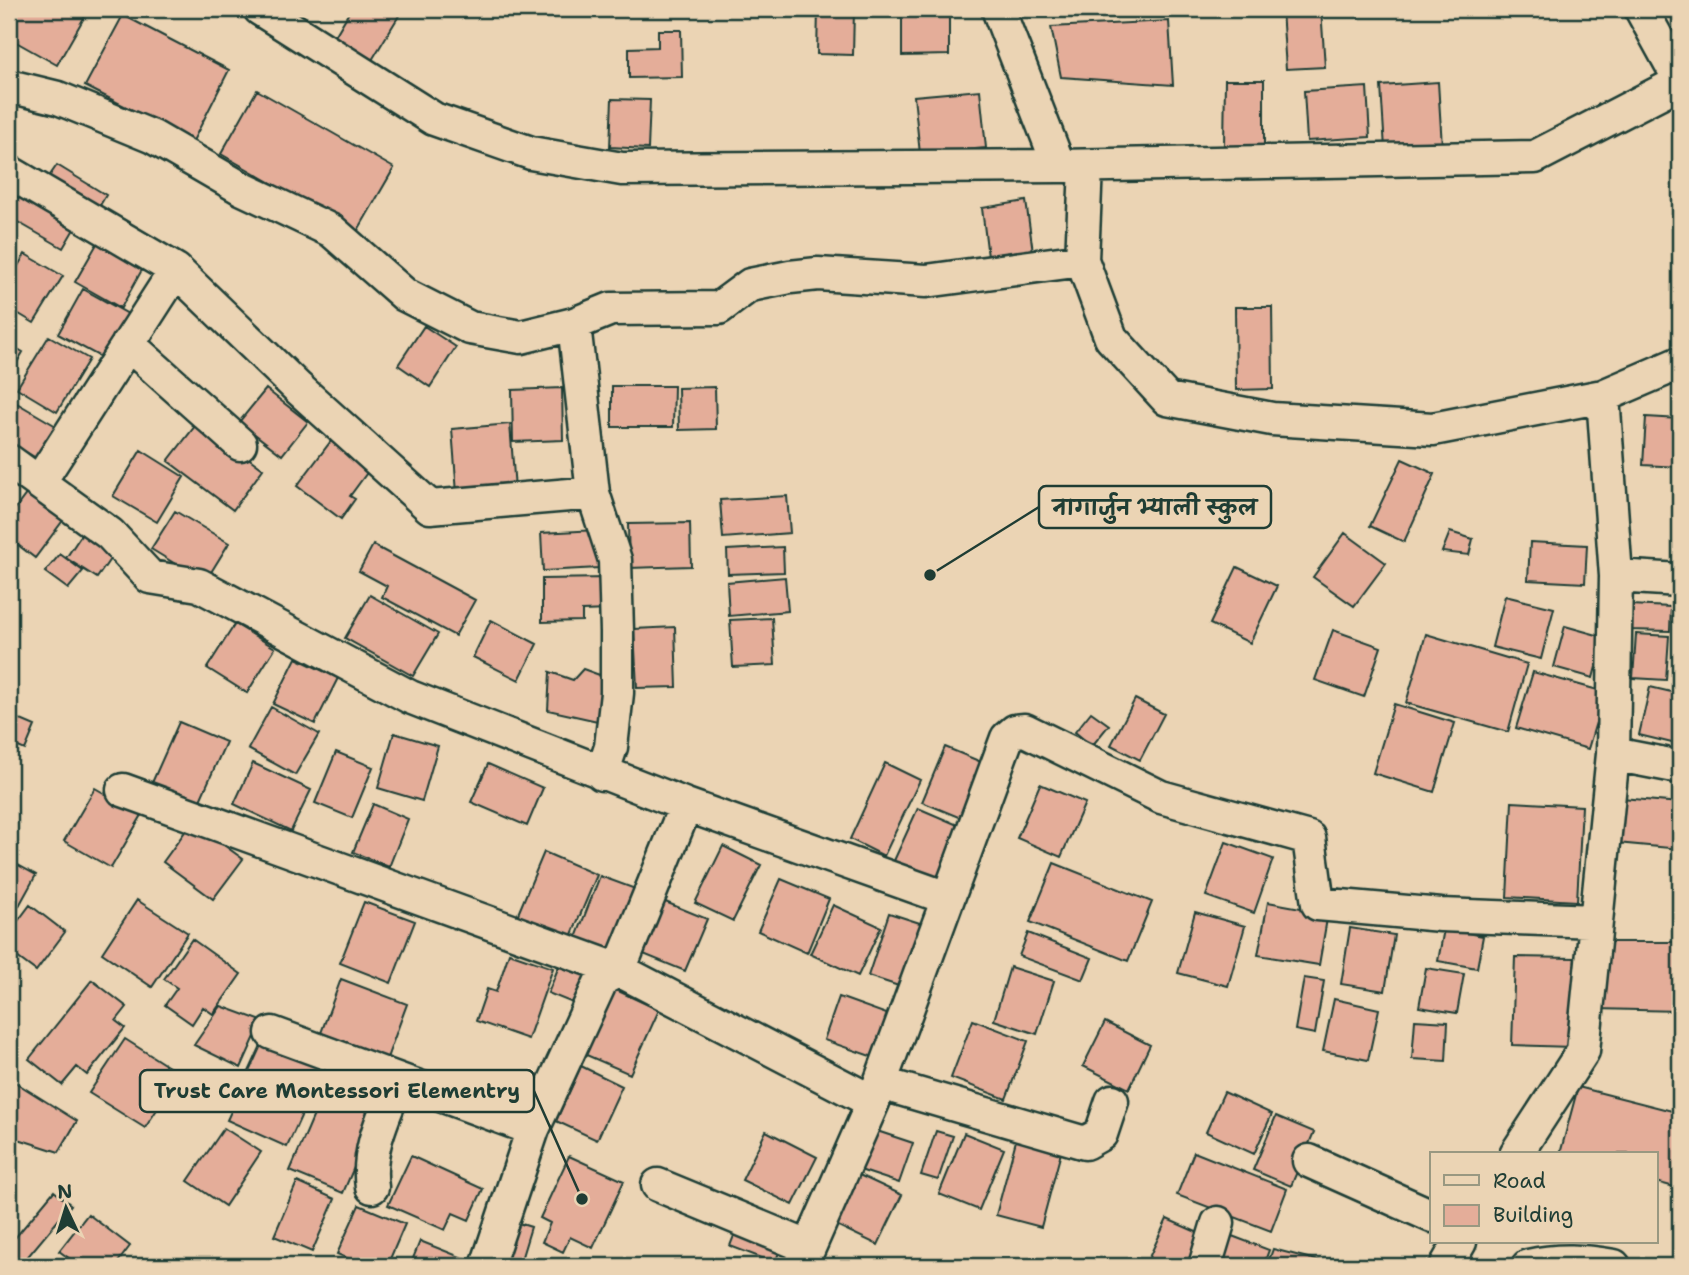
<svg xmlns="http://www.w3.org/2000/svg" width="1689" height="1275" font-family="'Shantell Sans','Playpen Sans Deva',sans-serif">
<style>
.building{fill:#e4ad99;stroke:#1f3d34;stroke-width:2}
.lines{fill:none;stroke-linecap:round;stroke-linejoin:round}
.street-casing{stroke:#1f3d34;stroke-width:37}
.street{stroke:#ebd4b4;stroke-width:32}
.leader{fill:none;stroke:#1f3d34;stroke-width:2.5}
.callout-dot{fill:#1f3d34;stroke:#ebd4b4;stroke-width:2.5}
.callout{fill:#ebd4b4;stroke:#1f3d34;stroke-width:2.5}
.callout-label{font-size:21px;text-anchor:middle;font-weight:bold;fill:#1f3d34}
</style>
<rect width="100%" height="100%" fill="#ebd4b4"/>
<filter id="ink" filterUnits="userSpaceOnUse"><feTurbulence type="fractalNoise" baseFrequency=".0143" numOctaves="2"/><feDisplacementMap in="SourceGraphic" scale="14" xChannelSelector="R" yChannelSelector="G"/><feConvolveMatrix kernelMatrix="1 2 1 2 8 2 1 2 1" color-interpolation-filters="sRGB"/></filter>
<g filter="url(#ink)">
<path class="building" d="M9 9H89L57 65 9 38Z
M351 9H403L369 65 331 43Z
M818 9H854L853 55 817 54Z
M902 9H949V55L902 56Z
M1321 9 1325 67 1286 69 1282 10Z
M123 15 229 70 193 141 85 86Z
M1169 21 1173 85 1061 77 1051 27Z
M658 30H681L682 77 629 78V48L658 47Z
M1225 80H1264V147L1224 146Z
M1438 82 1442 146 1385 149 1381 86Z
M1367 87 1370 137 1307 141 1304 91Z
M257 90 394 168 357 232 221 154Z
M980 90 986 148 920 154 914 96Z
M612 99 650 100 648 149 610 147Z
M57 165 106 195 96 212 46 181Z
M9 186 77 224 63 248 9 217Z
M1026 201 1034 259 989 265 982 208Z
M98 242 143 268 121 308 75 282Z
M25 254 63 276 34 323 9 308V281Z
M83 289 128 314 104 359 58 334Z
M1235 307H1272L1273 389 1236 390Z
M424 326 456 347 430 387 398 365Z
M49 336 89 359 57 412 17 388Z
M9 344 23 352 9 376Z
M612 386H674L673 427H612Z
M715 387 716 429 679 430 678 388Z
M562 388 563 440 513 442 512 390Z
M266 389 308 422 282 455 239 422Z
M15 402 63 430 43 462 9 442V413Z
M1646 417 1680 419V467L1643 465Z
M199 421 263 469 233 510 168 461Z
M510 424 515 489 457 493 452 429Z
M331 441 369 470 350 496 355 499 341 519 297 486Z
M141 450 184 477 157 522 113 496Z
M1402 459 1435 474 1404 542 1370 526Z
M30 489 67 515 35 558 9 538V517Z
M787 496 790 533 723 538 720 500Z
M175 511 229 543 205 582 151 549Z
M1679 514H1680V575H1674Z
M690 523 691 566 629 568 628 524Z
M86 528 117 549 97 578 66 558Z
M597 530 599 568 543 571 541 533Z
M1450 532 1473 539 1469 555 1442 552Z
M1345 533 1386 563 1354 606 1313 577Z
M1530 542 1587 545 1585 583 1528 580Z
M373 545 475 600 455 636 382 597 387 586 359 571Z
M783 547 784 572 728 574 727 550Z
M60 554 83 571 68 589 45 572Z
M1237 567 1277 586 1250 643 1210 624Z
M785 577 788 611 729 616 727 582Z
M607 578V610L582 611V621L542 622V579Z
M370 595 438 634 413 676 345 638Z
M1505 596 1554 608 1541 659 1492 647Z
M1630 605 1671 607 1670 631 1630 630Z
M772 618 775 665 733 667 730 620Z
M491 620 537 644 519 680 473 657Z
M235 624 275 648 247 693 207 668Z
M1565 626 1604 637 1593 678 1554 667Z
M675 627 677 687 637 688 634 629Z
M1333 630 1381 647 1364 697 1315 680Z
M1426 634 1527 664 1508 732 1406 703Z
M1636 634 1669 636 1666 680 1633 678Z
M296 658 338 678 315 724 273 704Z
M583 669 605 677 602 722 548 710 550 672 573 680Z
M1533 672 1605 692 1588 749 1516 728Z
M1650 687 1680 694V745L1639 735Z
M1135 699 1164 714 1140 760 1111 745Z
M1394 704 1455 723 1434 792 1373 773Z
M271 707 319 734 295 775 248 749Z
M1091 712 1109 725 1092 746 1075 732Z
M9 715 35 726 25 750 9 743Z
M179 722 226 742 198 805 151 785Z
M394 733 438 746 422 801 378 788Z
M945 747 991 766 968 821 922 802Z
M336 752 373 767 352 818 315 803Z
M253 763 311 790 291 831 234 804Z
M885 763 920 780 884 856 850 839Z
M488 764 543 788 527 826 471 802Z
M1040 784 1085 803 1061 857 1017 838Z
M95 788 142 815 111 868 64 841Z
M1621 798 1680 803V849L1617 843Z
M1512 802 1582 806 1577 901 1507 897Z
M373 804 408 819 389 867 353 852Z
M918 808 967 829 941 886 892 865Z
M192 822 243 859 213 899 163 862Z
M1226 842 1273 859 1254 913 1206 896Z
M723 846 761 865 733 921 695 903Z
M544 852 597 875 568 944 515 921Z
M9 860 36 875 15 913 9 909Z
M1054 863 1152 902 1128 961 1030 922Z
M600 876 641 891 615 958 574 943Z
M781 879 829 899 807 953 758 931Z
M137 900 188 933 152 987 102 953Z
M663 901 707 919 685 971 641 953Z
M364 902 415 921 391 983 340 963Z
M1268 902 1328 913 1319 965 1258 955Z
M30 905 65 932 36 971 9 951V933Z
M833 905 881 927 858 976 810 954Z
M1195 912 1245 926 1228 986 1178 973Z
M889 913 932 927 911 990 868 976Z
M1350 928 1394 935 1385 991 1341 984Z
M1444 929 1483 936 1477 968 1438 961Z
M1028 933 1092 958 1083 980 1019 956Z
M192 939 241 974 213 1014 203 1007 192 1024 165 1005 177 988 164 979Z
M1604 942H1680V1011L1597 1009Z
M509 953 553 968 528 1039 476 1021 487 989 496 992Z
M1515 957 1575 958 1572 1047 1512 1045Z
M561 961 593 974 580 1006 548 993Z
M1010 967 1054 981 1037 1034 994 1020Z
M1426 968 1464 974 1457 1013 1419 1007Z
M1304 978 1324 981 1315 1034 1295 1030Z
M341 979 407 1004 387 1058 321 1033Z
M92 980 127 1007 116 1021 125 1028 87 1075 77 1067 62 1085 29 1059Z
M614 989 659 1010 630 1074 584 1054Z
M839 997 895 1017 879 1059 824 1040Z
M1334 999 1379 1009 1368 1060 1323 1051Z
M221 1006 262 1021 241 1068 194 1045Z
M973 1020 1028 1041 1006 1099 951 1078Z
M1415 1020 1448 1022 1446 1061 1412 1059Z
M1105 1022 1150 1045 1129 1089 1083 1066Z
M125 1039 180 1074 145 1128 89 1093Z
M263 1041 323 1068 287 1147 227 1120Z
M581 1066 622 1086 597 1140 556 1121Z
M10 1079 77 1121 59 1152 9 1136Z
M1578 1087 1680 1113 1678 1188 1656 1182V1154H1560Z
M325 1089 378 1111 343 1193 290 1171Z
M1224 1092 1272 1114 1254 1154 1206 1132Z
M1276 1116 1314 1132 1291 1186 1253 1170Z
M224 1128 261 1152 225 1206 188 1181Z
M871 1129 913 1143 899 1183 857 1169Z
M766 1131 817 1157 793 1205 742 1180Z
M936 1131 953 1136 938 1180 921 1175Z
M964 1133 1004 1149 979 1210 939 1194Z
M1018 1133 1063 1145 1041 1227 996 1215Z
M1194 1152 1287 1189 1271 1231 1177 1195Z
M411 1156 483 1189 469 1220 453 1213 445 1230 388 1205Z
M569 1156 624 1181 593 1248 570 1237 563 1252 542 1242 550 1223 540 1218Z
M857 1174 902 1195 878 1245 834 1224Z
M297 1182 335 1199 312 1252 274 1236Z
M54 1191 71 1205 20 1266H9V1245Z
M359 1205 405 1224 387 1266H366L337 1254Z
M88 1214 130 1246 115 1266H80L59 1251Z
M1167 1219 1210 1238 1198 1266H1145Z
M512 1221 531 1227 520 1263 501 1257Z
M739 1223 784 1239 775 1263 730 1246Z
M1232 1236 1269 1250 1263 1266H1221Z
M420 1241 468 1260 466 1266H410Z
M1273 1249 1339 1266H1267Z"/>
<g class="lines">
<g class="street-casing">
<path id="street" d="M260 9 434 119 531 153 622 169 1059 166
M998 9 1059 166 1535 157 1680 82
M1641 9 1680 80
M9 86 58 98 153 137 241 188 332 231 405 295 470 328 521 337 574 324 611 309 719 308 750 285 790 277 818 274 926 281 1082 260
M1086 166 1082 260 1111 338 1167 399 1272 419 1433 429 1603 396 1680 363
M9 172 176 270 40 481
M176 270 298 388 430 507 593 493 615 560 617 632V693L611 747 602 774
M574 324 593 493
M128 344 240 444
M9 461 110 534 150 577 199 585 410 697 686 805 947 898
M1616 576 1680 580
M1613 754 1680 767
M123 790 619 970 873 1102
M272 1033 533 1129
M880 1083 1085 1143 1101 1134 1112 1101
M1516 1154 1583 1051 1613 754 1616 576 1603 396
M1309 1161 1432 1216
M658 1185 808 1247
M372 1187C366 1150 385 1114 398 1080
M487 1266 533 1129 602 979 619 970 686 805
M801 1266 873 1102 1007 738 1015 731 1025 730 1161 797 1309 838 1318 904 1441 915 1595 921
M1205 1266 1218 1223
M1446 1266 1460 1242
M1528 1266C1559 1259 1584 1261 1614 1266"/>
</g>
<use href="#street" class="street"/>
</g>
</g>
<path class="leader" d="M930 575L1039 507M582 1199L534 1091"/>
<g class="callout-dot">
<circle cx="930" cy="575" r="7"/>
<circle cx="582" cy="1199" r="7"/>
</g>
<g class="callout">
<rect x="1039" y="486" width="232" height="42" rx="7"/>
<rect x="140" y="1070" width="394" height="42" rx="7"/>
</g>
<g class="callout-label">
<text x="1155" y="515">नागार्जुन भ्याली स्कुल</text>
<text x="337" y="1098">Trust Care Montessori Elementry</text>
</g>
<rect width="1689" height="1275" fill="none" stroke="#ebd4b4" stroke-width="35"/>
<rect x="18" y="18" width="1654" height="1240" fill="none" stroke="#1f3d34" stroke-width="2.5" filter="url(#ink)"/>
<rect x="1430" y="1152" width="228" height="91" fill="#ebd4b4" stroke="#999881" stroke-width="2"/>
<rect x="1444" y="1175" width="35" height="10" fill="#ebd4b4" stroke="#999881" stroke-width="2"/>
<text x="1493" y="1188" font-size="21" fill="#1f3d34">Road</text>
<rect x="1444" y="1205" width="35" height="21" fill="#e4ad99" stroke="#999881" stroke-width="2"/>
<text x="1493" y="1222" font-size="21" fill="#1f3d34">Building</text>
<g transform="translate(66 1208) rotate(356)" stroke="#ebd4b4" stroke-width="5" paint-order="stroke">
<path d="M0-5L12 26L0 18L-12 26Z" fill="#1f3d34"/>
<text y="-10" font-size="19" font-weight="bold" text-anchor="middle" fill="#1f3d34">N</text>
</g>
</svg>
